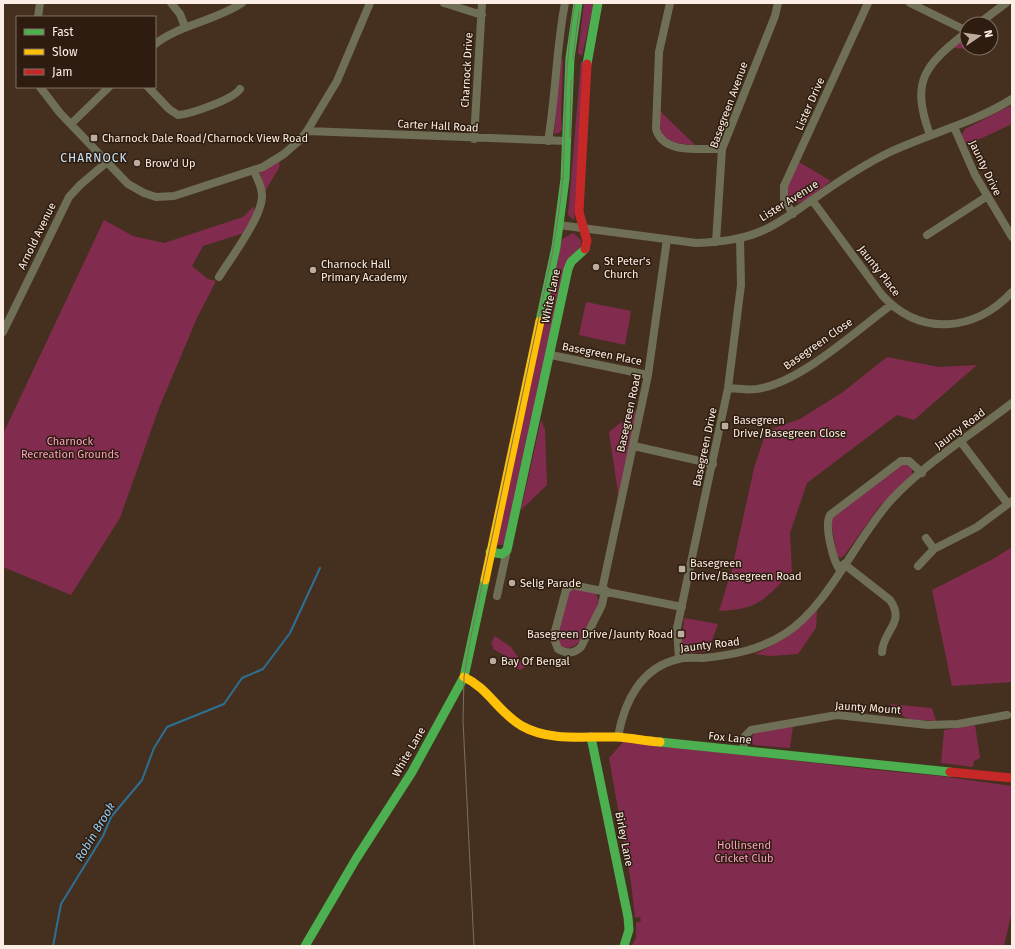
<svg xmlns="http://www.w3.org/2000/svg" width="1015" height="949" font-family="'Fira Sans',sans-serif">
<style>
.green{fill:#812c4e}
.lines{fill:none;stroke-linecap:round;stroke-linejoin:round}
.stream{stroke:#2c7095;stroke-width:2}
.street{stroke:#6f6f56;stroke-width:8}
.fast{stroke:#4caf50;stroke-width:9}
.slow{stroke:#ffc107;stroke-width:9}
.jam{stroke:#c62828;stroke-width:9}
.tram{stroke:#797160;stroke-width:1}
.poi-dot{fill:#bcac9f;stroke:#2d1c0f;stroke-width:1.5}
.labels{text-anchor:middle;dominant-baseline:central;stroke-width:3;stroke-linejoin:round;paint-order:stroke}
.street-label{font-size:11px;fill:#fceee4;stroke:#2d1c0f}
.poi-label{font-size:11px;fill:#fceee4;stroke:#2d1c0f;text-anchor:start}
.park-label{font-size:11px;fill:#fc9fc1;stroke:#2d1c0f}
.neighbourhood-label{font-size:12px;letter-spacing:1px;fill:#cae7fa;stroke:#2d1c0f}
.water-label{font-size:12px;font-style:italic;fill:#92cbef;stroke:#2d1c0f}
</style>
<rect width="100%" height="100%" fill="#45301f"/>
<path class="green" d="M584 3H594L582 56 578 53Z
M967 36V48H986L985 50 953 48Z
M561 58 563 61 561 113 562 129 559 133 554 134Z
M581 61 584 64 574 220 568 215Z
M1012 105V124L965 146 961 136 965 129Z
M659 110 695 145C665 142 660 142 659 110Z
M280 160 279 168 265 191 260 172Z
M799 162 831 181C822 187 811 199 801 202 797 203 795 203 792 201 779 194 795 171 799 162Z
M254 206V212L244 233 203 246 192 266 208 279 216 281 197 318 159 408 120 518 71 595 3 567V434L104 220 133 236 164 243 243 217Z
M573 233 581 240V245L577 250 504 545H496L562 239Z
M586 302 631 311 625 345 579 335Z
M887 357 939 367 977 365 914 420 897 415 807 483 790 533 792 572C763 600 760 609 719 611L732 569 754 468 765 435 769 430 800 419 843 392Z
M638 409 619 499 609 432Z
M541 420 545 430 547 485 521 510Z
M906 463 912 468V474L879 507 844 556 840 558 837 556 831 522 833 516 898 467Z
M1012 547V682L952 686 932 590 993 559Z
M572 589 595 592 599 601C592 616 582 657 560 646L557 636 569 592Z
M817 610 816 628 798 654 771 656 755 654C779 643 799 630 817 610Z
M684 618 718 624 708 651 690 653 684 649 682 643Z
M495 636 511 647 525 667 520 670 507 662 509 658 493 649V646L491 644Z
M890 704 932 708 936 721C914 719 905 723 890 704Z
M975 725 980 758 974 761 973 767 941 763 944 730Z
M793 726 790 748 754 745 751 741 754 733Z
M624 741 876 770 940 776 1012 786V911L1004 946H632L636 938V923L641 921 640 917 635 918 631 882 609 758Z"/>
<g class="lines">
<path class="stream" d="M53 946 61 904 103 836 111 817 142 780 154 748 167 727 224 704 242 678 263 669 290 633 320 568"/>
<path class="street" d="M171 3 180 14 185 27
M444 3 482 15
M670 3 659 52 656 129C663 155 701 148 722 149
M910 3 967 31
M38 17 40 3
M978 24 1006 3
M155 44C181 24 215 21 242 3
M40 87 60 113 128 184 144 193 156 197 174 196 263 167 284 154 301 139 307 131 337 81 370 3
M148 87 169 109 178 115C191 114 234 99 240 89
M71 124 109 87
M954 127 975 175 1012 237
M307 131 567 141
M930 135C910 80 925 65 967 32
M474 139 482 3
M548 141C556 95 556 49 565 3
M812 200 882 295C920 337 975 332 1012 292
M793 214 784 199V186L868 3
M559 225 696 243C719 242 742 240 764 230 782 222 798 209 815 198 839 181 863 165 890 152 930 133 974 123 1012 99
M927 235 986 197
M716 242 722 149 775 16 778 3
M219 277C230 259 263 216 262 195 262 187 257 178 254 171
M3 332 69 197 80 185 107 162
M551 355 648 375
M728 388C740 389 751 391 762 388 804 379 856 331 891 305
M961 442 1008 504
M634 446 713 464
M926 538 934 549
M844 564 890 600C906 623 883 630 882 652
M918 566 934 549 977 527 1012 501
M840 570C833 561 824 525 830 515L901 461H909L922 473
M602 590 648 375 667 239
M605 590 602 605 581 647C574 654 567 654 558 649L555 641 554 635 566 590 572 585 682 607
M497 596 507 550
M679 659 677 628 728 388 741 285 740 238
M618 737C624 702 641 667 679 659 686 657 695 658 703 658 733 655 760 650 786 633 829 605 856 538 892 499 927 462 972 434 1012 403
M743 751 745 736 751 730 837 715 928 725 958 724 1007 715"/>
<path class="fast" d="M587 64 598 3
M540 321 556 247 565 179 570 58 578 3
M490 552 502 554 507 550 568 269 571 262 585 249
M591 737 628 917 629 930 624 946
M660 742 950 772
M305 946 356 859 412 772 464 677 485 580"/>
<path class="slow" d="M485 580 540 321
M464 677C488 688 499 713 522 726 550 742 586 736 617 737 631 738 646 741 660 742"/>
<path class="jam" d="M585 249 587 241 579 212 587 64
M950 772 1012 778"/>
<path class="tram" d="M573 58 579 11
M570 138 571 80
M474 946 463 720 464 677 469 646 552 255C556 229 561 203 563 176 566 118 564 61 575 3"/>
</g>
<g class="poi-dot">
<rect x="90" y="134" width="8" height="8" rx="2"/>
<circle cx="137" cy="163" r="4"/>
<circle cx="596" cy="267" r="4"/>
<circle cx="313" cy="270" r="4"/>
<rect x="721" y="422" width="8" height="8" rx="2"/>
<rect x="678" y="565" width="8" height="8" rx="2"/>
<circle cx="512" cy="583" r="4"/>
<rect x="677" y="630" width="8" height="8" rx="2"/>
<circle cx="493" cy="661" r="4"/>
</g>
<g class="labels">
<g class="street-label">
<text transform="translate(467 70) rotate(-87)">Charnock Drive</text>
<text transform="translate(810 104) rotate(-66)">Lister Drive</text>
<text transform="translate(729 105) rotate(-70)">Basegreen Avenue</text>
<text transform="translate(438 126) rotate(3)">Carter Hall Road</text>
<text transform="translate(985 168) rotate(64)">Jaunty Drive</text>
<text transform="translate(789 201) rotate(-32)">Lister Avenue</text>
<text transform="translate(37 236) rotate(-64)">Arnold Avenue</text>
<text transform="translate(879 271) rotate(52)">Jaunty Place</text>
<text transform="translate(551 296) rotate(-78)">White Lane</text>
<text transform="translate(818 344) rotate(-35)">Basegreen Close</text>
<text transform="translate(602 354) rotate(11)">Basegreen Place</text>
<text transform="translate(629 413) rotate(-78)">Basegreen Road</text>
<text transform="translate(960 429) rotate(-37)">Jaunty Road</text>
<text transform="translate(705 447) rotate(-78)">Basegreen Drive</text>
<text transform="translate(710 645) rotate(-7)">Jaunty Road</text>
<text transform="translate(868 708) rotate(4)">Jaunty Mount</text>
<text transform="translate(730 738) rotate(6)">Fox Lane</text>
<text transform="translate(409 752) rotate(-60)">White Lane</text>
<text transform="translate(624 839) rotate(79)">Birley Lane</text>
</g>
<g class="poi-label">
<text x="102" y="138">Charnock Dale Road/Charnock View Road</text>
<text x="145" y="163">Brow'd Up</text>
<text x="604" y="261">St Peter’s<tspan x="604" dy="13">Church</tspan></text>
<text x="321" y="264">Charnock Hall<tspan x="321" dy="13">Primary Academy</tspan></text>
<text x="733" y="420">Basegreen<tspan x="733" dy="13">Drive/Basegreen Close</tspan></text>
<text x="690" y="563">Basegreen<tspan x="690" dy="13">Drive/Basegreen Road</tspan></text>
<text x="520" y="583">Selig Parade</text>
<text x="673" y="634" text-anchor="end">Basegreen Drive/Jaunty Road</text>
<text x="501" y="661">Bay Of Bengal</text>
</g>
<g class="park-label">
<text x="70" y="441">Charnock<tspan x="70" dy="13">Recreation Grounds</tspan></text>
<text x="744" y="845">Hollinsend<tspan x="744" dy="13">Cricket Club</tspan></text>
</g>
<g class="neighbourhood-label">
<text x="94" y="158">CHARNOCK</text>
</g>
<g class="water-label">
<text transform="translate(95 832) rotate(-59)">Robin Brook</text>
</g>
</g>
<rect width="1015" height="949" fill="none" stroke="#fceee4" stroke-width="8"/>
<rect x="16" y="16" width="140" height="72" fill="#2d1c0f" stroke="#807064"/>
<rect x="24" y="29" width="20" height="6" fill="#4caf50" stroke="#807064"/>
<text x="52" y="36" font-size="12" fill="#fceee4">Fast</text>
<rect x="24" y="49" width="20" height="6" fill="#ffc107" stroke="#807064"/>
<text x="52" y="56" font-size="12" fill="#fceee4">Slow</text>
<rect x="24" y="69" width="20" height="6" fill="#c62828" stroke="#807064"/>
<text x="52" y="76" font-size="12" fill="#fceee4">Jam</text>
<g transform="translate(979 36) rotate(77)"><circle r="19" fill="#2d1c0f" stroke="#807064"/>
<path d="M0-3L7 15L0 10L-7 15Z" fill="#bcac9f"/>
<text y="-6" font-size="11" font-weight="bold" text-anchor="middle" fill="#fceee4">N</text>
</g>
</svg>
